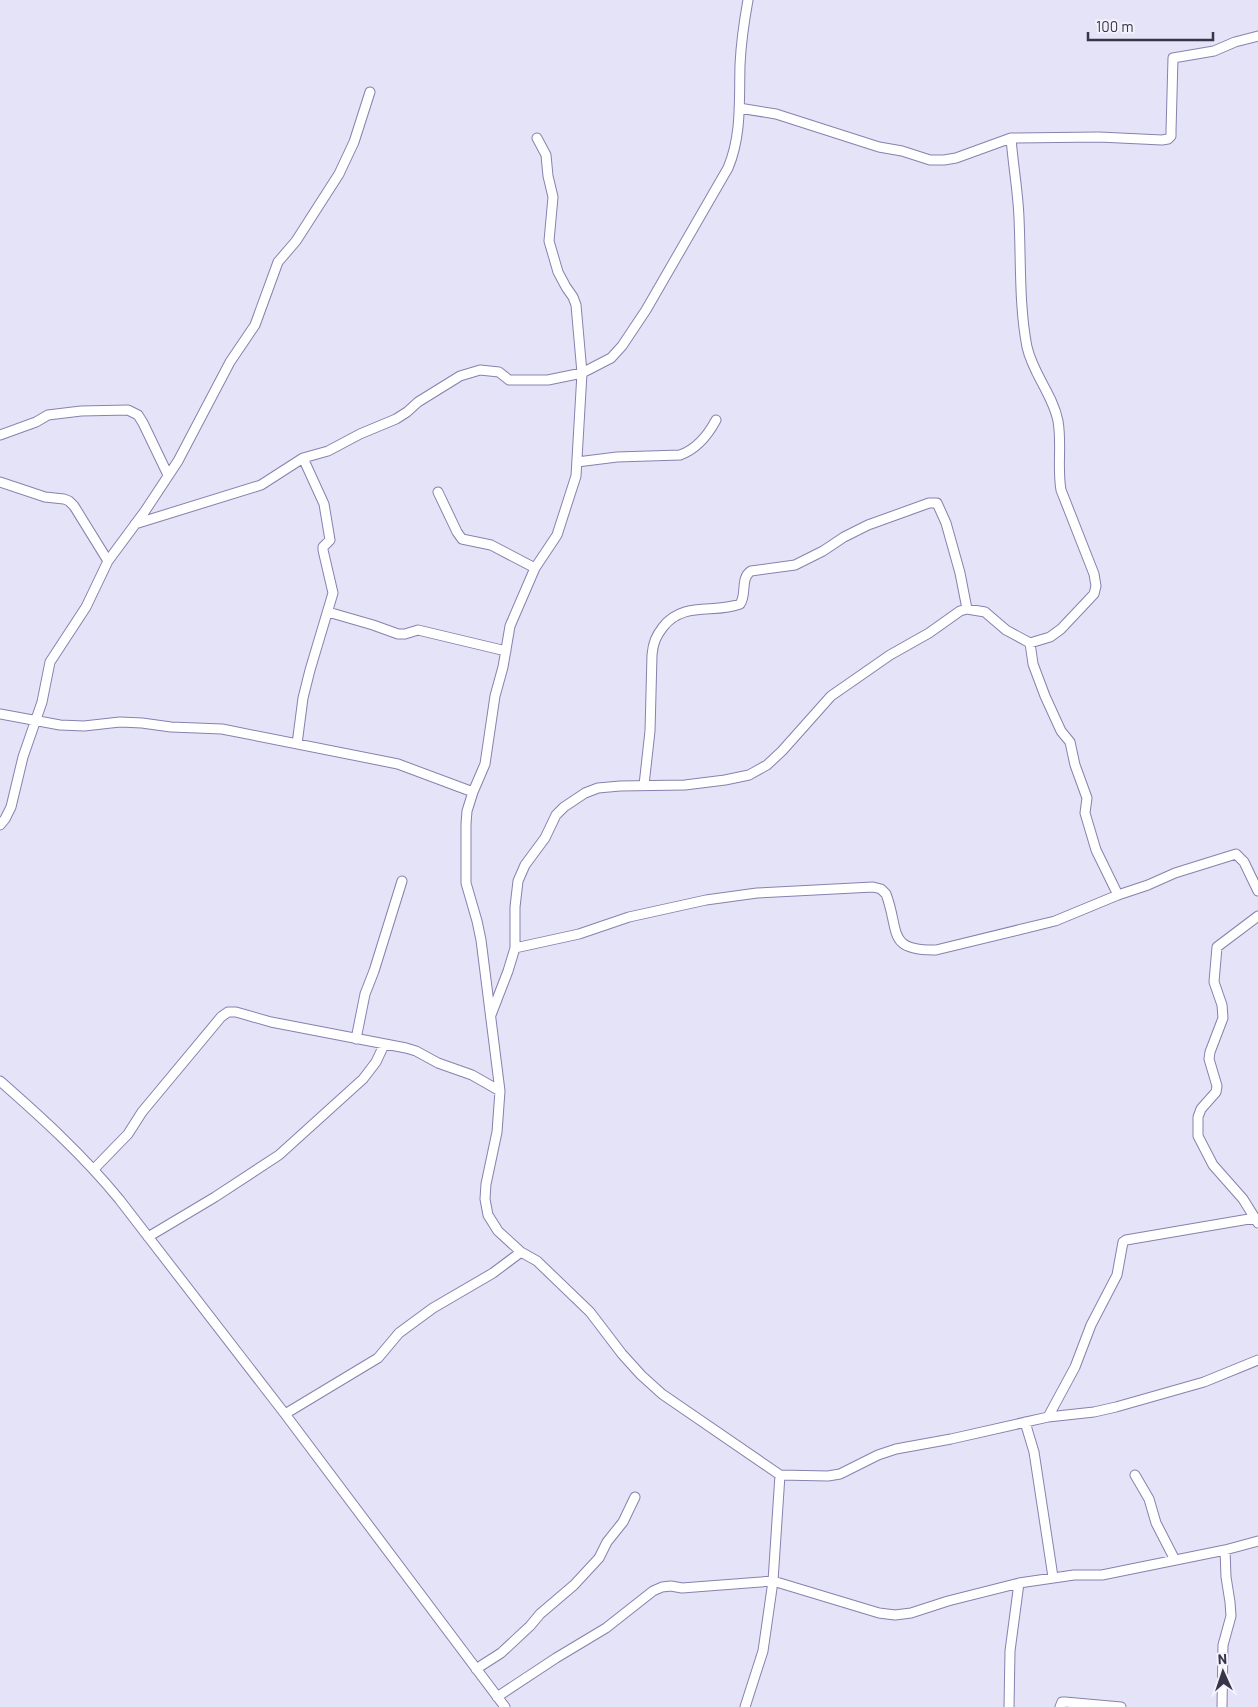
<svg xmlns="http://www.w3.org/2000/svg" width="1258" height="1707" font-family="Barlow,sans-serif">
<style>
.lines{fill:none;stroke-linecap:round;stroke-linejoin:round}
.minor-casing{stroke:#8781ae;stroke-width:11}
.minor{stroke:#fff;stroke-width:9}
</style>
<rect width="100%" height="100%" fill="#e5e3f7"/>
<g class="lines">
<g class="minor-casing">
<path id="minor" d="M739 108 776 114 879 147 902 151 930 160H944L956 158 1011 138 1099 137 1162 140 1168 139 1171 136V131L1173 58 1214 51 1235 42 1258 36
M537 138 546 155 548 176 553 197 549 241 558 272 566 287 573 297 576 305 582 373 576 476 557 535 535 568 510 626 503 667 495 696 485 764 473 792 467 811 466 824V883L477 921 481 940 500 1091 497 1132 486 1184 485 1199 488 1215 498 1231 521 1252 537 1261 590 1312 622 1354 641 1375 662 1394 780 1475 828 1476 840 1474 878 1455 896 1449 951 1439 1048 1417 1094 1412 1116 1407 1204 1382 1258 1360
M0 435 36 422 48 415 81 411 128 410 138 415 143 423 168 475
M577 462 617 457 680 455C697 449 708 435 716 420
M0 482 45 497 64 499 69 501 74 506 108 561
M438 492 457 532 462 539 491 545 535 568
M135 524 261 485 303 458 328 451 360 434 396 419 407 412 418 402 460 376 480 370 499 372 509 380H548L582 373 611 358 622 346 646 310 728 168C742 135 739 99 740 65 741 43 744 22 748 0
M328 612 373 625 398 634H405L418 630 506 651
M1030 643 1033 664 1045 696 1061 731 1070 742 1075 765 1087 798 1085 813 1096 850 1118 895
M0 714 60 725 84 726 120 722 142 723 171 727 222 729 398 764 473 792
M297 744 303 698 310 670 333 593 323 550V547L330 540 324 504 303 458
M644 785 650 731 652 655C653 643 656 636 663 627 683 601 714 614 740 604 747 595 740 578 751 571L795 565 823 551 844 537 868 525 929 503H937L946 523 960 573 967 609
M0 825 5 819 11 807 23 757 42 702 50 662 86 607 108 561 145 511 178 461 230 362 255 325 278 262 296 241 339 174 354 142 370 92
M1258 916 1217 947 1214 982 1222 1005 1223 1018 1210 1052 1209 1059 1217 1086 1216 1092 1201 1109 1198 1117V1136L1213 1165 1243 1199 1258 1223
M515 948 579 934 629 917 706 900 757 893 873 887 881 889 886 894C900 931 886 951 936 950L1055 921 1118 895 1148 885 1175 873 1236 854 1244 862 1258 891
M491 1015 508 971 515 948V907L518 881 525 865 545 838 556 815 564 807 585 793 598 788 620 786 685 785 725 780 749 775 767 765 782 751 831 696 890 655 929 633 960 611 967 609 985 612 1006 630 1030 643 1050 637 1061 629 1094 594 1096 586 1094 574 1061 490C1057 467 1062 444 1058 421 1053 395 1033 374 1027 347 1019 306 1021 260 1019 218 1018 191 1013 165 1011 138
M356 1039 365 994 374 971 402 881
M0 1081C42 1118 83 1155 119 1199L285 1414 505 1707
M94 1169 128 1134 142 1112 221 1017 228 1012H236L271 1022 406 1048 416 1051 438 1063 472 1075 500 1091
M148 1237 215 1197 279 1155 363 1079 376 1062 384 1045
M285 1414 378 1358 399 1333 433 1308 493 1273 521 1252
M1048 1417 1075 1367 1091 1325 1117 1275 1123 1242 1126 1240 1255 1218
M1025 1422 1034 1452 1053 1577
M1135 1475 1149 1499 1156 1523 1175 1560
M476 1669 501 1653 530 1626 540 1614 574 1585 599 1558 607 1542 623 1522 635 1497
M497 1697 556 1658 606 1628 653 1591 662 1587 671 1586 682 1588 773 1581 879 1613 895 1615 911 1613 948 1601 1019 1583 1074 1575H1102L1225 1550 1258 1541
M745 1707 763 1651 773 1581 780 1475
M1009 1707 1010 1651 1019 1583
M1060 1707 1062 1702H1065L1121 1707
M1222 1707 1223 1645 1231 1616 1230 1602 1226 1577 1225 1550"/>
</g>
<use href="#minor" class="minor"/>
</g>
<g transform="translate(1223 1672) rotate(357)" stroke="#f3f2fc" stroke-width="4" paint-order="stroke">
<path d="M0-4L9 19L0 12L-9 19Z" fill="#383549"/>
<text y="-8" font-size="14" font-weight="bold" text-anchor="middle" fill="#383549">N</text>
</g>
<path d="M1088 32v8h125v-8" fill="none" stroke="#383549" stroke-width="2.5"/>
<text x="1096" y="32" font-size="15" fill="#383549" stroke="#f3f2fc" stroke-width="4" paint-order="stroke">100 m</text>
</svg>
